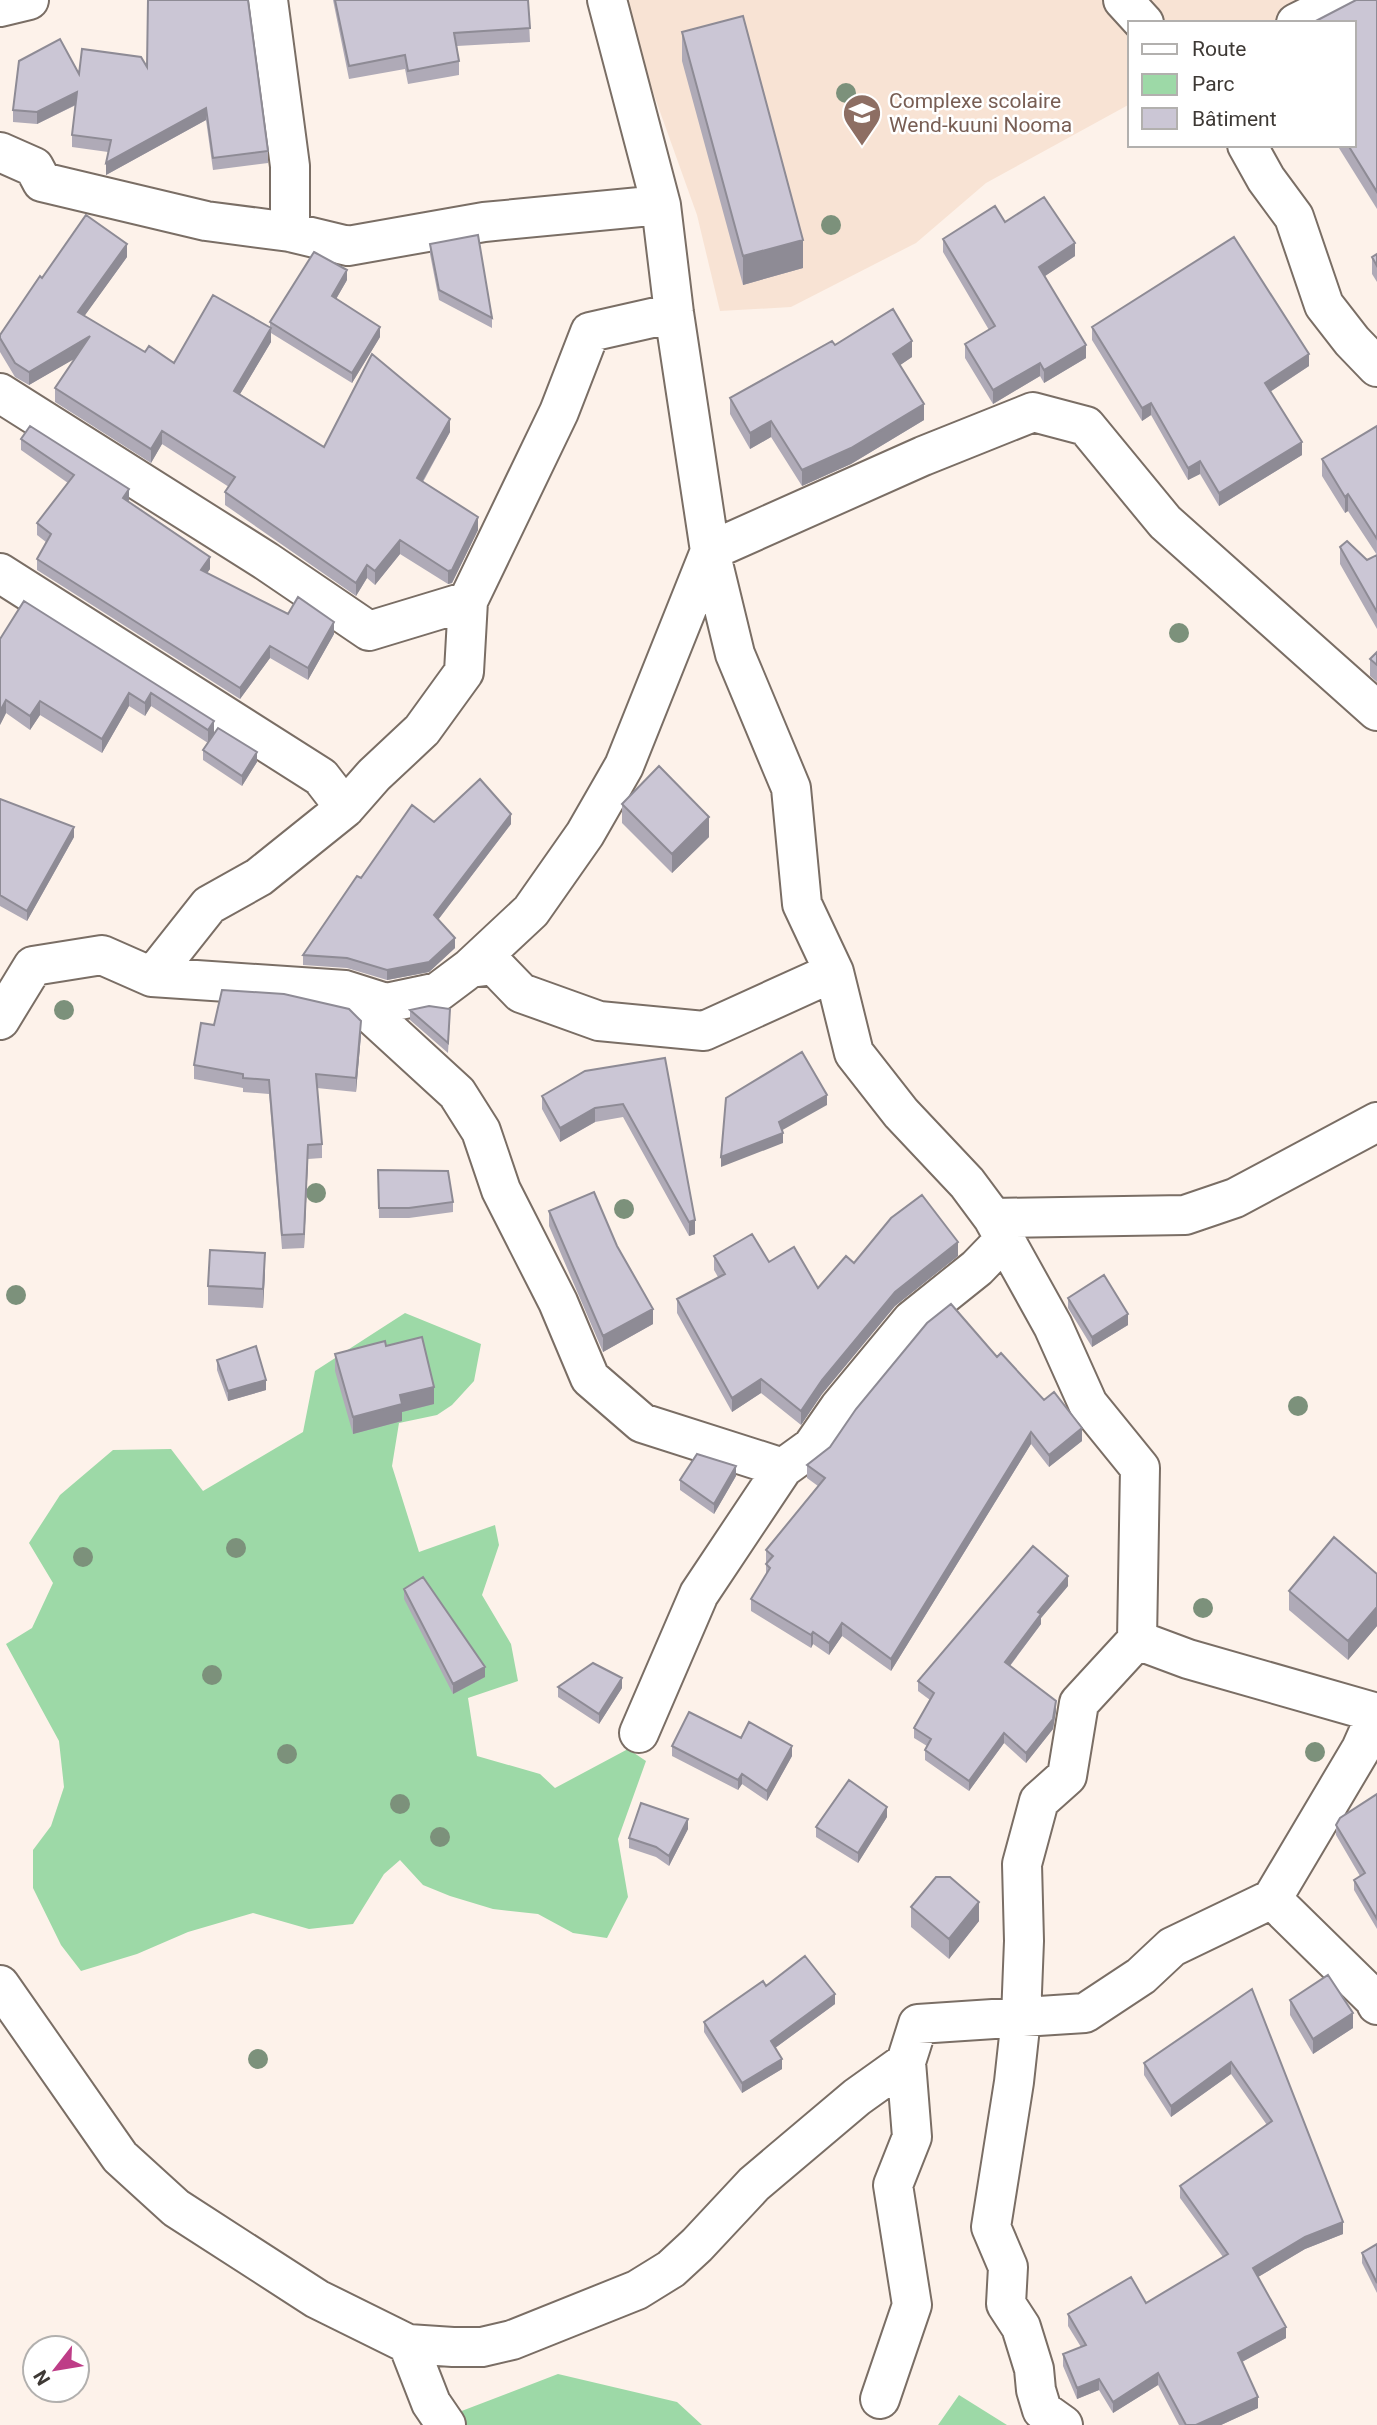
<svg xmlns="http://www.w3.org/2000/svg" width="1377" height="2425" font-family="Roboto,sans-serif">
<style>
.built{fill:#f8e3d4}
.green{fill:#9dd9a7}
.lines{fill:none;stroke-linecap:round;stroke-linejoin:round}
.minor-casing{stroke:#7a6e65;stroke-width:42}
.minor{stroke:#fff;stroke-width:38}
.tree{fill:#7c917b}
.wall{fill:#afaab7}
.shaded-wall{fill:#8e8b95}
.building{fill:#cbc6d5;stroke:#8e8b95;stroke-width:2}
.labels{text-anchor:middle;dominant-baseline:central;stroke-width:5;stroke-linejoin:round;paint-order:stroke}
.education-label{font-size:21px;fill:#785e54;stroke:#fff;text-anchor:start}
</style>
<rect width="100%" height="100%" fill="#fdf2ea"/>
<path class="built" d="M620 0H1331L1287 23H1130V104L986 183 916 243 791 307 720 311 697 215Z"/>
<path class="green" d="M405 1313 481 1344 474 1381 452 1405 437 1415 399 1423 392 1466 419 1552 495 1525 499 1545 482 1595 511 1644 518 1681 468 1698 477 1756 540 1774 555 1788 628 1749 646 1761 618 1839 628 1897 607 1938 573 1933 538 1914 493 1909 450 1896 423 1885 400 1860 384 1874 353 1924 309 1929 253 1913 188 1932 137 1954 81 1971 61 1945 33 1888V1850L51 1826 64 1787 59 1741 6 1644 32 1628 53 1583 29 1543 60 1495 113 1450 171 1449 203 1491 303 1432 315 1371Z
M558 2374 677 2402 702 2425H425Z
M959 2395 1007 2425H938Z"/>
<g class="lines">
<g class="minor-casing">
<path id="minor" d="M268 0 290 166V232
M607 0 661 205 674 313 710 551 735 654 791 788 802 904 834 972 854 1053 901 1113 967 1183 993 1218 1053 1326 1088 1404 1140 1468 1137 1640 1079 1703 1067 1776 1039 1801 1022 1864 1024 1941 1021 2018 1014 2082 991 2227 1008 2267 1006 2304 1021 2327 1034 2369 1036 2390 1042 2410 1063 2425
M1123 0 1144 23
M0 7 29 0
M1296 23 1343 0
M1247 145 1266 179 1294 217 1324 305 1352 341 1377 367
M0 152 34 167 42 182 206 221 290 232 348 246 484 222 661 205
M0 393 266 561 369 631 468 601 559 412 590 332 674 313
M0 573 321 777 345 808
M470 968 494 965 521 993 599 1021 704 1031 834 972
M152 977 209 905 259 877 345 808 374 775 422 730 464 672 468 601
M349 994 457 1093 481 1131 501 1190 558 1302 590 1378 642 1423 783 1468 812 1447 839 1408 912 1320 977 1268 1005 1239
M0 1020 33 966 102 955 152 977 345 990 386 1003 438 992 470 968 531 911 585 834 624 766 710 551 923 456 1033 412 1086 426 1165 522 1377 711
M993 1218 1185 1215 1235 1198 1377 1122
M1137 1640 1188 1659 1377 1713
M639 1733 699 1594 783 1468
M1272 1899 1374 1999 1377 2005
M0 1985 120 2157 176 2208 317 2299 408 2344 453 2347H482L512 2340 637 2290 671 2269 697 2245 754 2184 857 2097 906 2062 918 2024 1085 2013 1141 1976 1172 1947 1272 1899 1361 1749 1377 1713
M408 2344 431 2403 446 2425
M880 2399 912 2305 893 2185 912 2137 906 2062"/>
</g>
<use href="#minor" class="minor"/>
</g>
<g class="tree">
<circle cx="846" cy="93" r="10"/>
<circle cx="831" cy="225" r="10"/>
<circle cx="1179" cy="633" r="10"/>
<circle cx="64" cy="1010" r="10"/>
<circle cx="316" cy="1193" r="10"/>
<circle cx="624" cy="1209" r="10"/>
<circle cx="16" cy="1295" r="10"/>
<circle cx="1298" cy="1406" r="10"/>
<circle cx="236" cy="1548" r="10"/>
<circle cx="83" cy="1557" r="10"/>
<circle cx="1203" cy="1608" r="10"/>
<circle cx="212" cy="1675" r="10"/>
<circle cx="1315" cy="1752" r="10"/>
<circle cx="287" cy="1754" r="10"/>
<circle cx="400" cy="1804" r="10"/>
<circle cx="440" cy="1837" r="10"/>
<circle cx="258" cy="2059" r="10"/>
</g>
<path class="wall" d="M333 0H528L530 42 457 46 459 61V75L408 84 405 69 349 79Z
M1377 0V209L1337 145H1354L1353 2Z
M682 32 803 268 743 285 682 61Z
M147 67 268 151V163L213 170 206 120 106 175 108 152 72 147V135L76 105 37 124 13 122V110L79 74Z
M1005 222 1075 256 1045 276 1086 358 1044 383 1040 376 993 404 965 358V344L989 330 943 252V239Z
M430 244 492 318V328L439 300 430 254Z
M1377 254V282L1372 274V257Z
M127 257 84 316 145 352 174 363 270 328V322L347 280 336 299 380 337 352 383 271 333V342L240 394 324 447 450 432 423 482 478 530 452 583 448 584 400 554 375 585 367 578 356 596 225 505V492L229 487 162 444 151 463 55 402V388L75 358 29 385 15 377 0 352V335L42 278Z
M1092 327 1309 366 1270 392 1302 455 1219 506 1200 474 1188 480 1151 415 1142 421 1092 340Z
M835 345 912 357 900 365 924 420 851 464 802 486 771 437 750 449 730 414V398Z
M1377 426V629L1340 564V547L1367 560 1377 555 1348 511 1345 513 1322 476V459Z
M21 439 129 500 128 502 210 569 207 573 288 614 334 634 308 680 270 658 240 699 37 570V559L46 542 37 535V523L68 483 21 450Z
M24 601 214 734 257 762 242 786 203 760V750L208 743 151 706 145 716 129 706 102 753 40 715 30 730 6 713 0 725Z
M1377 652V682L1370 676V659Z
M0 799 74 837 27 921 0 906Z
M622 804 709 837 672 873 622 823Z
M434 822 511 824 438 920 455 948 429 972 387 980 347 968 303 965V955L361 878Z
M410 1010 450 1019 448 1053 410 1020Z
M214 1025 361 1035 356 1092 317 1088 322 1144V1158L308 1159 304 1248 282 1249 269 1094 243 1092V1088L194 1079V1065Z
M665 1058 695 1234 689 1236 623 1117 595 1122 560 1142 542 1109V1096Z
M378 1170 453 1202V1212L409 1218H379Z
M549 1211 653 1324 603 1352 549 1226Z
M714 1256 769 1262 818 1288 854 1263 958 1256 895 1306 822 1394 801 1425 761 1393 732 1412 677 1313V1299L718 1277 714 1270Z
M265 1272 263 1308 208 1305V1286Z
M1068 1298 1128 1325 1092 1347 1068 1308Z
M386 1346 434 1404 402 1412V1421L353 1434 335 1371V1354Z
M997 1357 1082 1441 1049 1467 1031 1444 891 1671 842 1636 829 1655 813 1644 811 1648 751 1611V1599L766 1575V1550L818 1486 807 1478V1465Z
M217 1360 266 1390 228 1401 217 1370Z
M736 1476 714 1514 680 1490V1480Z
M1377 1574V1626L1348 1660 1289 1610V1591Z
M1068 1586 1041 1618V1624L1010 1666 1056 1711 1053 1729 1026 1763 1004 1743 969 1791 925 1760V1750L927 1746 914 1738V1728L930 1700 918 1691V1681Z
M404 1589 485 1677 453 1694 404 1599Z
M558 1687 622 1688 599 1724 558 1697Z
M741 1738 792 1756 767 1801 742 1784 738 1790 672 1756V1746Z
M1377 1794V1929L1354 1890V1880L1360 1876 1336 1835V1825Z
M887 1817 858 1863 816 1837V1827Z
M688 1829 669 1866 656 1857 629 1848V1838Z
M911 1907 979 1921 949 1959 911 1927Z
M766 1986 835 2004 775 2048 782 2069 742 2093 704 2032V2022Z
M1252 1989 1343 2234 1305 2249 1258 2277 1286 2338 1242 2362 1258 2408 1221 2425H1179L1158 2385 1113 2413 1099 2390 1077 2399 1063 2366V2354L1081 2347 1068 2326V2314L1146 2303 1223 2257 1180 2198V2186L1267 2125 1231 2074 1171 2117 1144 2075V2063Z
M1290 2000 1353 2028 1313 2054 1290 2015Z
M1377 2244V2293L1362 2263V2253Z"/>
<path class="shaded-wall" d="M77 92V104L37 124V112Z
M206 108V120L106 175V163Z
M803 240V268L743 285V256Z
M1075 243V256L1039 280V267Z
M127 244V257L78 325V312Z
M347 270V280L332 306V296Z
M380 327V337L352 383V373Z
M271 328V342L234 404V391Z
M90 336V350L29 385V372Z
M912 341V357L893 370V354Z
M1086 345V358L1044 383V370Z
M1309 354V366L1265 395V383Z
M1040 363V376L993 404V390Z
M1151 403V415L1142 421V408Z
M924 404V420L851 464 802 486V470Z
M450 419V432L417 491V478Z
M771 421V437L750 449V433Z
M162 431V444L151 463V449Z
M1302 442V455L1219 506V493Z
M1200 461V474L1188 480V468Z
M129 489V500L123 510V498Z
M1348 494V511L1345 513V497Z
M478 517V530L452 583 448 584V571Z
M400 540V554L375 585V571Z
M210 557V569L201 582V570Z
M367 565V578L356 596V583Z
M334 622V634L308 680V668Z
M270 646V658L240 699V688Z
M129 693V706L102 753V739Z
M151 693V706L145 716V703Z
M6 700V713L0 725V711Z
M40 701V715L30 730V716Z
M214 721V735L208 743V730Z
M257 752V762L242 786V776Z
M511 814V824L434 925V915Z
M709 817V837L672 873V854Z
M74 827V837L27 921V911Z
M455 938V948L429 972 387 980V970Z
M361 1021V1035L356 1092V1078Z
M827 1095V1105L779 1132V1122Z
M595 1108V1122L560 1142V1128Z
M783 1133V1143L721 1167V1157Z
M308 1145V1159L304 1248V1234Z
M695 1220V1234L689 1236V1222Z
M958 1242V1256L895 1306 822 1394 801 1425V1411L822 1380 895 1292Z
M265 1253V1272L263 1308V1289Z
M653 1309V1324L603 1352V1336Z
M1128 1314V1325L1092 1347V1337Z
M761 1379V1393L732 1412V1398Z
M266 1380V1390L228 1401V1391Z
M434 1387V1404L402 1412V1421L353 1434V1417L400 1395Z
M1082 1428V1441L1049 1467V1455Z
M1031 1432V1444L891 1671V1659Z
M736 1466V1476L714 1514V1504Z
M1068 1576V1586L1041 1618V1624L1005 1672V1662L1038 1612Z
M1377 1607V1626L1348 1660V1641Z
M842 1623V1636L829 1655V1643Z
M813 1632V1644L811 1648V1635Z
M485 1667V1677L453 1694V1684Z
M622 1678V1688L599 1724V1714Z
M1056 1701V1711L1053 1729 1026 1763V1753Z
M1004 1733V1743L969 1791V1781Z
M792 1746V1756L767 1801V1791Z
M742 1774V1784L738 1790V1780Z
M887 1807V1817L858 1863V1853Z
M688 1819V1829L669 1866V1856Z
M979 1902V1921L949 1959V1939Z
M835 1994V2004L771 2051V2041Z
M1353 2013V2028L1313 2054V2039Z
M782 2059V2069L742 2093V2083Z
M1231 2062V2074L1171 2117V2106Z
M1343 2222V2234L1305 2249 1253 2280V2268L1305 2237Z
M1286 2327V2338L1238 2364V2353Z
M1158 2373V2385L1113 2413V2402Z
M1099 2379V2390L1077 2399V2388Z
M1258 2397V2408L1221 2425H1196Z"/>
<path class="building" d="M148 0H248L268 151 213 158 206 108 106 163 111 140 72 135 77 92 37 112 13 110 19 61 60 39 79 74 82 49 141 57 147 67Z
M335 0H528L530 28 454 33 459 61 408 71 405 55 349 66Z
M1356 0H1377V192L1348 145H1354V23H1312Z
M743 16 803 240 743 256 682 32Z
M1044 197 1075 243 1039 267 1086 345 1044 370 1040 363 993 390 965 344 995 326 943 239 995 206 1005 222Z
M86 215 127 244 78 312 145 352 149 346 174 363 213 295 271 328 234 391 324 447 372 354 450 419 417 478 478 517 452 570 448 571 400 540 375 571 367 565 356 583 225 492 235 477 162 431 151 449 55 388 90 336 29 372 15 363 0 338V335L40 276 42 278Z
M478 235 492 318 439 290 430 244Z
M1234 237 1309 354 1265 383 1302 442 1219 493 1200 461 1188 468 1151 403 1142 408 1092 327Z
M314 252 347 270 332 296 380 327 352 373 270 322Z
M1377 254V266L1372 257Z
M893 309 912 341 893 354 924 404 851 448 802 470 771 421 750 433 730 398 832 341 835 345Z
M30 426 129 489 123 498 210 557 201 570 288 614 298 597 334 622 308 668 270 646 240 688 37 559 51 534 37 523 74 475 21 439Z
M1377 426V539L1348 494 1345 497 1322 459Z
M1347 541 1367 560 1377 555V612L1340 547Z
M24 601 214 721 208 730 151 693 145 703 129 693 102 739 40 701 30 716 6 700 0 711V639Z
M1377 652V665L1370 659Z
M218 728 257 752 242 776 203 750Z
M659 766 709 817 672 854 622 804Z
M480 779 511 814 434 915 455 938 429 962 387 970 347 958 303 955 357 876 361 878 412 805 434 822Z
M0 799 74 827 27 911 0 895Z
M222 990 284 994 349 1009 361 1021 356 1078 316 1074 322 1144 308 1145 304 1234 282 1235 269 1080 243 1078V1074L194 1065 201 1023 214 1025Z
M429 1006 450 1009 448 1043 410 1010Z
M802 1052 827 1095 779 1122 783 1133 721 1157 726 1098Z
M665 1058 695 1220 689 1222 623 1104 595 1108 560 1128 542 1096 585 1071Z
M378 1170 448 1171 453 1202 409 1208H379Z
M594 1192 617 1246 653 1309 603 1336 549 1211Z
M922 1195 958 1242 895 1292 822 1380 801 1411 761 1379 732 1398 677 1299 725 1274 714 1256 752 1234 769 1262 794 1247 818 1288 846 1256 854 1263 891 1218Z
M210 1250 265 1253 263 1289 208 1286Z
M1104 1275 1128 1314 1092 1337 1068 1298Z
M951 1304 997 1357 1001 1353 1044 1400 1054 1392 1082 1428 1049 1455 1031 1432 891 1659 842 1623 829 1643 813 1632 811 1635 751 1599 770 1568 766 1564 773 1556 766 1550 825 1478 807 1465 830 1447 856 1409 927 1323Z
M422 1337 434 1387 400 1395 402 1404 353 1417 335 1354 385 1341 386 1346Z
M256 1346 266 1380 228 1391 217 1360Z
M697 1454 736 1466 714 1504 680 1480Z
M1334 1537 1377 1574V1607L1348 1641 1289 1591Z
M1033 1546 1068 1576 1038 1612 1041 1614 1005 1662 1056 1701 1053 1719 1026 1753 1004 1733 969 1781 925 1750 931 1739 914 1728 934 1693 918 1681Z
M423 1577 485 1667 453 1684 404 1589Z
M593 1663 622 1678 599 1714 558 1687Z
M689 1712 741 1738 749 1722 792 1746 767 1791 742 1774 738 1780 672 1746Z
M849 1780 887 1807 858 1853 816 1827Z
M1377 1794V1919L1354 1880 1365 1873 1336 1825 1340 1818Z
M641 1803 688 1819 669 1856 656 1847 629 1838Z
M936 1877H950L979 1902 949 1939 911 1907Z
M805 1956 835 1994 771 2041 782 2059 742 2083 704 2022 763 1981 766 1986Z
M1328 1975 1353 2013 1313 2039 1290 2000Z
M1252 1989 1343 2222 1305 2237 1253 2268 1286 2327 1238 2353 1258 2397 1196 2425H1186L1158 2373 1113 2402 1099 2379 1077 2388 1063 2354 1086 2345 1068 2314 1131 2277 1146 2303 1228 2254 1180 2186 1272 2121 1231 2062 1171 2106 1144 2063Z
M1377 2244V2283L1362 2253Z"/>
<defs>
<g id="school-pin" transform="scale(2.0125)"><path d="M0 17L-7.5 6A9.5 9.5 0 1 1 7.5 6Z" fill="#8d6e63" stroke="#fff"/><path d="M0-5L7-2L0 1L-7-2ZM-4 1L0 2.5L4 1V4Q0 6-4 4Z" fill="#fff"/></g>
</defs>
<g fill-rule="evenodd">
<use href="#school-pin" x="862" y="113"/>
</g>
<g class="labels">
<g class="education-label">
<text x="889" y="101">Complexe scolaire<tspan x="889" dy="24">Wend-kuuni Nooma</tspan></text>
</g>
</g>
<rect x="1128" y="21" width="228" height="126" fill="#ffffff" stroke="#b2b0ae" stroke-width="2"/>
<rect x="1142" y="44" width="35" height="10" fill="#ffffff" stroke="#b2b0ae" stroke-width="2"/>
<text x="1192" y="56" font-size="21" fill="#3e3935">Route</text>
<rect x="1142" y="74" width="35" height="21" fill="#9dd9a7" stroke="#b2b0ae" stroke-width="2"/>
<text x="1192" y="91" font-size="21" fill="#3e3935">Parc</text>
<rect x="1142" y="108" width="35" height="21" fill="#cbc6d5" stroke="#b2b0ae" stroke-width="2"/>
<text x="1192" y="126" font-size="21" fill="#3e3935">Bâtiment</text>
<g transform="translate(56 2369) rotate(239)"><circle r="33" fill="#ffffff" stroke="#b2b0ae" stroke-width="2"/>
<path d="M0-5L12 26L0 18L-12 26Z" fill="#be3d87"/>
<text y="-10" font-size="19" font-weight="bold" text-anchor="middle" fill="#3e3935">N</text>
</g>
</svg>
